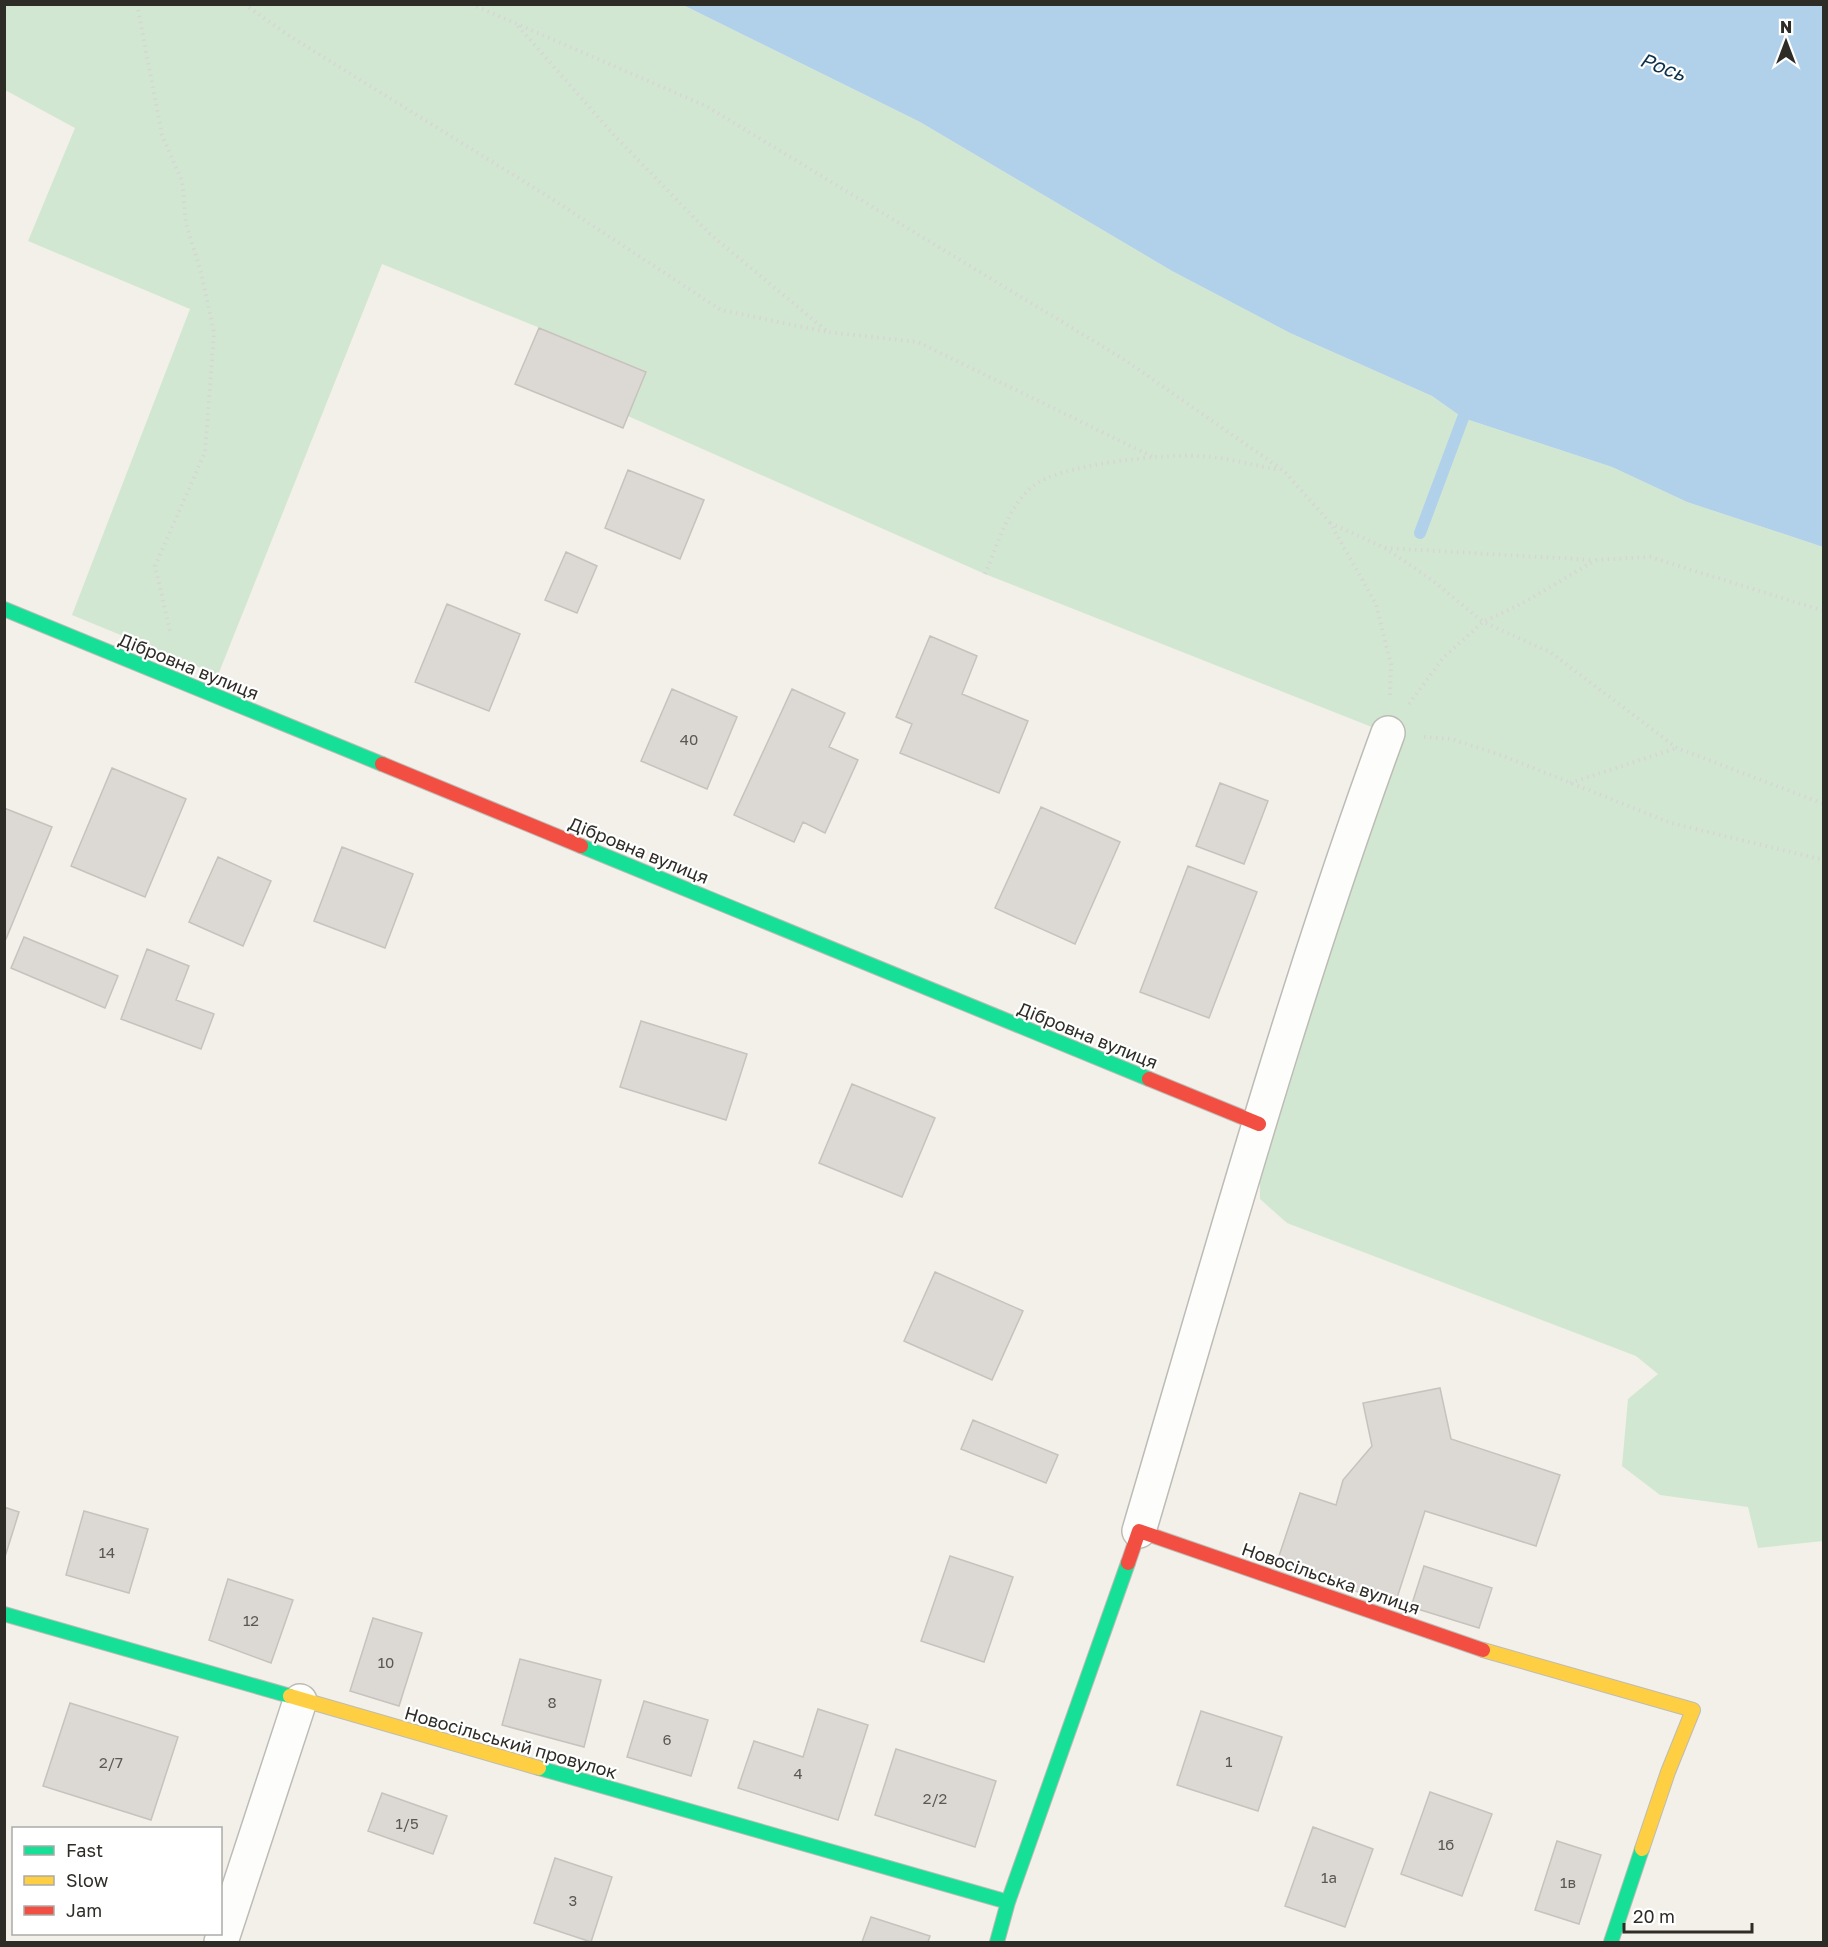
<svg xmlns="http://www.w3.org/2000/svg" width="1828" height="1947" font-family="'Golos Text',sans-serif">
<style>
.green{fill:#d2e7d2}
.water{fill:#b1d1ea}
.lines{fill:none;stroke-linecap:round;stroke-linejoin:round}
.stream{stroke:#b1d1ea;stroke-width:12}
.building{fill:#dcd9d4;stroke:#c6c2bd;stroke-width:1.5}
.street-casing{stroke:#bdbbb5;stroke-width:36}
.fast-casing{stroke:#bdbbb5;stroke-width:16}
.slow-casing{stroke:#bdbbb5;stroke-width:16}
.jam-casing{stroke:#bdbbb5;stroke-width:16}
.path{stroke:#d6d6d4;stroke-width:4;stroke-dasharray:1.5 4.5;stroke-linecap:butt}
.street{stroke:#fdfdfc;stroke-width:33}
.fast{stroke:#16e098;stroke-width:14}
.slow{stroke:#ffcf43;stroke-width:14}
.jam{stroke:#f24e42;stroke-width:14}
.labels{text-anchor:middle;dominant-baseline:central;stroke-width:4.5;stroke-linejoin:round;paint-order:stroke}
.number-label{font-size:15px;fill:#5a5852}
.street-label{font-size:18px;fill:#2e2c26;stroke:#fff}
.water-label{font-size:20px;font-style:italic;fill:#0c314c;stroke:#fff}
</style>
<rect width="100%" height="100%" fill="#f2f0e8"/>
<path class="green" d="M4 5H683L920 122 1172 271 1290 333 1432 396 1463 418 1612 467 1687 502 1823 547V1541L1758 1548 1748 1507 1660 1495 1622 1466 1628 1399 1658 1374 1636 1356 1287 1223 1260 1199 1259 1124 1387 733 985 574 628 416 646 371 382 264 218 675 72 615 190 309 28 241 75 128 5 90Z"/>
<path class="water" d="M683 5H1823V547L1687 502 1612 467 1463 418 1432 396 1290 333 1172 271 920 122Z"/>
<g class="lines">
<path class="stream" d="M1420 533 1463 418"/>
</g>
<path class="building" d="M539 328 646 372 623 428 515 384Z
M628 470 704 500 680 559 605 528Z
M566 552 597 566 577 613 545 600Z
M447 604 520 634 489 711 415 682Z
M930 636 977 656 962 694 1028 721 999 793 900 753 912 724 896 717Z
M672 689 737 717 707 789 641 761Z
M792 689 845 713 829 747 858 760 825 833 803 822 794 842 734 815Z
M112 768 186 799 145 897 71 866Z
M1220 783 1268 801 1244 864 1196 846Z
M1041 807 1120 842 1075 944 995 908Z
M4 808 52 827 6 939H4Z
M342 847 413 874 385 948 314 921Z
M218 857 271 881 243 946 189 922Z
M1188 866 1257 892 1209 1018 1140 992Z
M24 937 118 976 105 1008 11 968Z
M147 949 189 966 176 1000 214 1014 201 1049 121 1019Z
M641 1021 747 1054 726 1120 620 1087Z
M852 1084 935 1118 902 1197 819 1163Z
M935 1272 1023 1311 992 1380 904 1341Z
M1440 1388 1451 1439 1560 1475 1536 1546 1425 1511 1395 1604 1276 1565 1300 1493 1336 1505 1343 1480 1372 1446 1363 1403Z
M973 1420 1058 1455 1046 1483 961 1449Z
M4 1507 19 1512 4 1560Z
M84 1511 148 1529 129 1593 66 1575Z
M950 1556 1013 1577 984 1662 921 1641Z
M1424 1566 1492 1588 1479 1628 1411 1607Z
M228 1579 293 1600 271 1663 209 1640Z
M373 1618 422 1633 399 1706 350 1691Z
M520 1659 601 1680 584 1747 502 1725Z
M644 1701 708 1720 691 1776 627 1757Z
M70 1703 178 1737 151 1820 43 1786Z
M818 1709 868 1725 838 1820 738 1788 754 1741 803 1757Z
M1201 1711 1282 1737 1258 1811 1177 1785Z
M896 1749 996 1781 975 1847 875 1815Z
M1430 1792 1492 1814 1462 1896 1401 1874Z
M382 1793 447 1816 433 1854 368 1831Z
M1313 1827 1373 1849 1345 1927 1285 1906Z
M1557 1841 1601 1855 1579 1924 1535 1910Z
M555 1858 612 1877 591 1942 534 1923Z
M871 1917 930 1936 928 1942H862Z"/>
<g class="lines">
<g class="street-casing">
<path id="street" d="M1139 1531C1218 1264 1292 995 1388 733
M221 1942 300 1701"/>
</g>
<g class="fast-casing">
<path id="fast" d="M4 609 382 764
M581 846 1149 1079
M4 1614 290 1696
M539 1768 1008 1902
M997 1942 1008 1902 1128 1563
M1611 1942 1642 1849"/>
</g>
<g class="slow-casing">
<path id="slow" d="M1483 1650 1693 1710 1668 1772 1642 1849
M290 1696 539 1768"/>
</g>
<g class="jam-casing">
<path id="jam" d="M382 764 581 846
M1149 1079 1259 1124
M1128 1563 1139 1531 1483 1650"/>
</g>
<path class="path" d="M137 4 162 135 182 181 186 224 201 272 214 333 205 452 155 566 171 635
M244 4 288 35 552 199 721 310 827 332
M471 4 706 106 1125 360 1284 471 1330 523 1376 604 1391 665 1390 697
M518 26 612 133 710 234 828 332 918 342 1153 457
M1330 523 1385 548 1432 580 1483 622 1521 604 1596 560 1650 557 1824 611
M1385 548 1593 560
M985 574C998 545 1007 507 1033 486 1060 464 1163 454 1199 456 1225 457 1253 465 1280 470
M1409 704 1443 658 1483 622 1550 652 1677 748 1824 804
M1424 737 1452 739 1506 757 1671 823 1824 860
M1570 783 1677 748"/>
<use href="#street" class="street"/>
<use href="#fast" class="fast"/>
<use href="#slow" class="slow"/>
<use href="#jam" class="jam"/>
</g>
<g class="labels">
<g class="number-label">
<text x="689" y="739">40</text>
<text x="107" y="1552">14</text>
<text x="251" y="1620">12</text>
<text x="386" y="1662">10</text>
<text x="552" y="1702">8</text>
<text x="667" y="1739">6</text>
<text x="1229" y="1761">1</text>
<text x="111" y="1762">2/7</text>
<text x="798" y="1773">4</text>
<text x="935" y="1798">2/2</text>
<text x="407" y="1823">1/5</text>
<text x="1446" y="1844">1б</text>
<text x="1329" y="1877">1а</text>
<text x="1568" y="1882">1в</text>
<text x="573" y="1900">3</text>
</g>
<g class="street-label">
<text transform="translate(189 666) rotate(22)">Дібровна вулиця</text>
<text transform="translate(639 850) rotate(22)">Дібровна вулиця</text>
<text transform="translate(1088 1035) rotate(22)">Дібровна вулиця</text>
<text transform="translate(1331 1578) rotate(19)">Новосільська вулиця</text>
<text transform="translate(511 1742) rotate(16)">Новосільський провулок</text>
</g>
<g class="water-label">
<text transform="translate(1663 66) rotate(21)">Рось</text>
</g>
</g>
<rect width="1828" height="1947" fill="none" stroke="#2e2c26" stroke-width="12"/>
<rect x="12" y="1827" width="210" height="108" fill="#ffffff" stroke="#ababa8" stroke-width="1.5"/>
<rect x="24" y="1846" width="30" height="9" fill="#16e098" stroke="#ababa8" stroke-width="1.5"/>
<text x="66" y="1857" font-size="18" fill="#2e2c26">Fast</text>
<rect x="24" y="1876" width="30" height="9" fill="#ffcf43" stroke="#ababa8" stroke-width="1.5"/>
<text x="66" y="1887" font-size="18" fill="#2e2c26">Slow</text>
<rect x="24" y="1906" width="30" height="9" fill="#f24e42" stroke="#ababa8" stroke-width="1.5"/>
<text x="66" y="1917" font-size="18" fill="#2e2c26">Jam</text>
<g transform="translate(1786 42)" stroke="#ffffff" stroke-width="4.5" paint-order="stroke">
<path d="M0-4.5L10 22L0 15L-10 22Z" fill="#2e2c26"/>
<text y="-9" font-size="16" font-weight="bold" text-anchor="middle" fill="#2e2c26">N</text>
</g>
<path d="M1624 1923v9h128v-9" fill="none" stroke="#2e2c26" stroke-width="3"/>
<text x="1633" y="1923" font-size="18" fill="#2e2c26" stroke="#ffffff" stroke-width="4.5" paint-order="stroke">20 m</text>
</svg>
